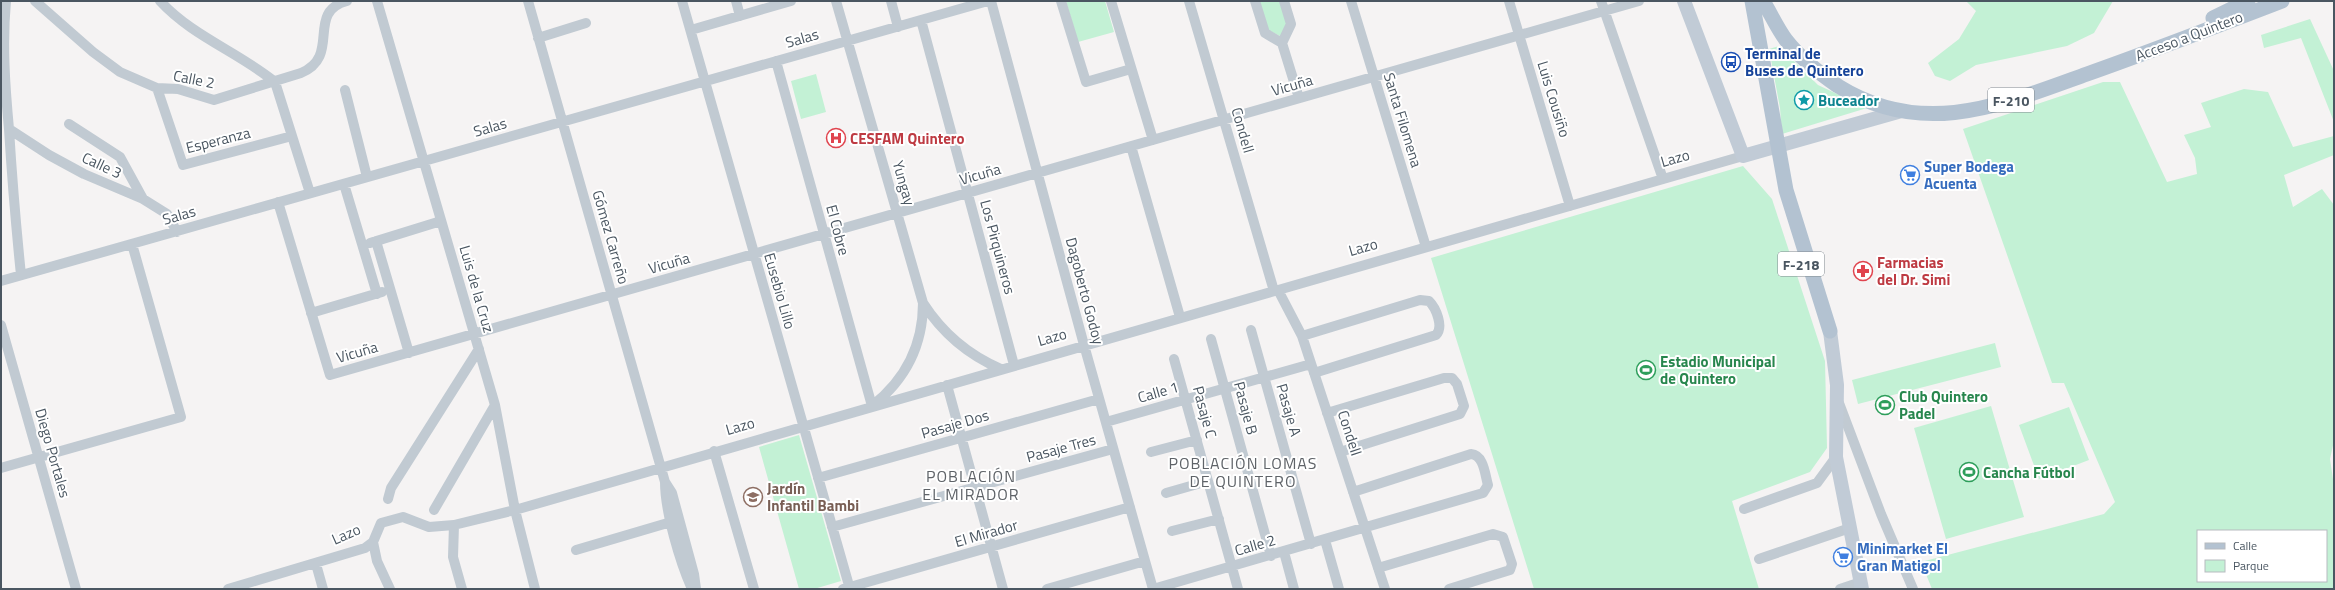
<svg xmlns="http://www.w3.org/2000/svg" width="2335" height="590" font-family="'Titillium Web',sans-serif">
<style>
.green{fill:#c3f1d5;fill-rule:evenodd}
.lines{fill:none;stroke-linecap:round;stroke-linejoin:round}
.minor{stroke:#c1cad2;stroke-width:10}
.secondary{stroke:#c1cbd6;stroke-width:14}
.primary{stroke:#b3c2d1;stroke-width:15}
.labels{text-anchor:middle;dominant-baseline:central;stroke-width:4;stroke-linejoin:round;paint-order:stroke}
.shield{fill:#fff;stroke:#808990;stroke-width:1}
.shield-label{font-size:14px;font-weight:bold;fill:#4a5661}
.street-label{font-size:15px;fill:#4a5661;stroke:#fff}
.transit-label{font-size:15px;font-weight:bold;fill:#164399;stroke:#fff;text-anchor:start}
.culture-label{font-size:15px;font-weight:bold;fill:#0d838f;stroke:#fff;text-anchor:start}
.health-label{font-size:15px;font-weight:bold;fill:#be3a42;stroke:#fff;text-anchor:start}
.shop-label{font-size:15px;font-weight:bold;fill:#366cbe;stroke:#fff;text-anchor:start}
.leisure-label{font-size:15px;font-weight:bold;fill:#27864d;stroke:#fff;text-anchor:start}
.education-label{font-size:15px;font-weight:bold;fill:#785e54;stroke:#fff;text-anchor:start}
.neighbourhood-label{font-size:16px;letter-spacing:1px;fill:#5f6368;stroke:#fff}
</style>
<rect width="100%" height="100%" fill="#f5f3f3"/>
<path class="green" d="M1066 1H1105L1114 32 1078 42Z
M1258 1H1280L1288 25 1282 37 1266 29Z
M1966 1H2113L2094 33 2067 46 1976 65 1950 81 1935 76 1928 63 1959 39 1976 11Z
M2310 19 2334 71V122L2301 38 2264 48 2261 35Z
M1779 46 1818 85 1867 108 1782 134 1780 108 1769 49Z
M816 74 826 112 801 119 791 81Z
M2103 82H2120L2167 182 2197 174 2195 158 2184 135 2211 127 2201 103 2244 89 2268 92 2293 147 2334 136V155L2284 175 2293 207 2322 189 2334 205V441L2330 459 2334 486V589H1932L1921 562 2104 514 2115 502 2064 383H2052L1963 129ZM2198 531H2326V581H2198Z
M1743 166 1772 199 1825 361 1827 448 1810 472 1732 501 1759 589H1534L1431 258Z
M1995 343 2001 367 1858 404 1852 380Z
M1991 406 2024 517 1946 539 1914 428Z
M2069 407 2089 460 2039 479 2019 425Z
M799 435 841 581 814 589H799L759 447Z"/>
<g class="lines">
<path class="minor" d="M6 1C2 44 5 86 9 129 12 178 16 226 21 275
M35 1 93 52 120 72 157 88 178 89 214 100 301 73C342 56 305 12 347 1
M160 1C192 36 238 52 275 82
M377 1 495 405 515 510 535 589
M528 1 665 482C665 512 680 562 692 589
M682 1 850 589
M736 1 740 16
M891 1 898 27
M991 1 1084 345 1153 589 1483 493 1488 485C1485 475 1484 455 1471 454L1353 492
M1061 1 1086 82 1131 69
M1111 1 1153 140
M1189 1 1274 291
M1255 1 1265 33 1282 43 1299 98
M1351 1 1426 247
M1509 1 1570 206
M1601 1 1663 179
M921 20 1014 365
M691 30 791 1
M538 38 586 23
M1282 43 1291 24 1284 1
M776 61 872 406C905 380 923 346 923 303L836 1
M275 82 310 193
M157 88 183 165 292 136
M345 90 367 177
M69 124 120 157 143 199
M9 129 49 155 84 174 143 199 167 214 177 232
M1131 146 1180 317
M344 184 377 294
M278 202 330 375 1639 1
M376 241 409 353
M370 243 441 221
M1 281 988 1
M1278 290 1302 336 1385 589
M923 303C943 334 968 355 1001 369
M311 313 382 292
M1 325 76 589
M1251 330 1311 544
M1302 336 1420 300 1429 301C1436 308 1444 327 1436 335L1314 373
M1211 339 1271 556
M1174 359 1238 589
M947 385 1003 589
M1839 403 1881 514 1913 589
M1327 413 1444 378H1452L1457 384 1464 406 1460 414 1340 452
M1106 422 1311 364
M714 451 754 589
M1151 452 1197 440
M1 468 181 417 132 244
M818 478 1099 399
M665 482 672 493 694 574 696 589
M1166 493 1208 481
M388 499 391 488 479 349
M1744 509 1817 483 1836 457
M434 510 495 405
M454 525 453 557 462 589
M832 527 1113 449
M1172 531 1219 519
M1325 540 1339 589
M373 542 377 561 390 589
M576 550 671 522
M1284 552 1294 589
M1759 559 1850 528
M316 564 323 589
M1378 568 1493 534 1503 537 1512 564 1510 570 1449 589
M228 589 365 548 373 542 381 523 403 517 429 527 454 525 515 510 1743 156
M843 589 1130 507
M1047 589 1145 561
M1840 589 1861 582"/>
<path class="secondary" d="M1684 1 1743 156 1898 112
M1830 331 1837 385 1836 457 1862 589"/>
<path class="primary" d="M1752 1 1786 190 1830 331
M1763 1C1771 14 1777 28 1786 40 1800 58 1819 73 1838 86 1923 139 2001 105 2087 74 2152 51 2217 26 2282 1
M2213 18 2248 1"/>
</g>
<defs>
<g id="bus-ring" transform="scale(1)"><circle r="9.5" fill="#fff" stroke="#1a4fb4" stroke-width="1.5"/><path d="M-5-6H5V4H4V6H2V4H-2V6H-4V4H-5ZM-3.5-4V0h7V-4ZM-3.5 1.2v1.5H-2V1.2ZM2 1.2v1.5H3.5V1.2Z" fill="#1a4fb4"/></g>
<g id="sight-ring" transform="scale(1)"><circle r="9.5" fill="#fff" stroke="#0f9aa8" stroke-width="1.5"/><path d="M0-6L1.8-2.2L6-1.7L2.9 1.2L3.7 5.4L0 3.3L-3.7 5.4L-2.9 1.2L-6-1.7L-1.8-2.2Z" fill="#0f9aa8"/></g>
<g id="hospital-ring" transform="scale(1)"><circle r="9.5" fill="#fff" stroke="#e0444e" stroke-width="1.5"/><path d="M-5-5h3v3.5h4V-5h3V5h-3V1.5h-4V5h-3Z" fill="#e0444e"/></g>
<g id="supermarket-ring" transform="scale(1)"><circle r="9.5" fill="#fff" stroke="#3f7fe0" stroke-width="1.5"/><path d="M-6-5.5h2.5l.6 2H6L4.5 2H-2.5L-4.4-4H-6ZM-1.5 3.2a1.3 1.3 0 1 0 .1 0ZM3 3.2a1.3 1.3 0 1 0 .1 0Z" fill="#3f7fe0"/></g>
<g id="pharmacy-ring" transform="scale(1)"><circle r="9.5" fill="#fff" stroke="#e0444e" stroke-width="1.5"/><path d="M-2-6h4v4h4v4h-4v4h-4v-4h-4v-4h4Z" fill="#e0444e"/></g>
<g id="stadium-ring" transform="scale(1)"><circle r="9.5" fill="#fff" stroke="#2e9e5b" stroke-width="1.5"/><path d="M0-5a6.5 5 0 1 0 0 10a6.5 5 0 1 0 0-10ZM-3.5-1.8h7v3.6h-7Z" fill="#2e9e5b"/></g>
<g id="school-ring" transform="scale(1)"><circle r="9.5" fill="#fff" stroke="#8d6e63" stroke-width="1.5"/><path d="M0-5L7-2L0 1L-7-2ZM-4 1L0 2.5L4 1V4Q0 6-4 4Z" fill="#8d6e63"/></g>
</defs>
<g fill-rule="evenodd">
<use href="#bus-ring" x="1731" y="62"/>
<use href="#sight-ring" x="1804" y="100"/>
<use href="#hospital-ring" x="836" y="138"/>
<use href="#supermarket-ring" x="1910" y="175"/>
<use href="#pharmacy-ring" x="1863" y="271"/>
<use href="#stadium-ring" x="1646" y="370"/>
<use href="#stadium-ring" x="1885" y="405"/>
<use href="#stadium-ring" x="1969" y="472"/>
<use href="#school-ring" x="753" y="497"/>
<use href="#supermarket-ring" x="1843" y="557"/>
</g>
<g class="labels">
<g class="shield">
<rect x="1988" y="88" width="46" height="24" rx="3"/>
<rect x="1778" y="252" width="46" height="24" rx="3"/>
</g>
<g class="shield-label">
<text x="2011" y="100">F-210</text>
<text x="1801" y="264">F-218</text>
</g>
<g class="street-label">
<text transform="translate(2189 36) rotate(-21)">Acceso a Quintero</text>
<text transform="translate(802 38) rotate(-16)">Salas</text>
<text transform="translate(194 79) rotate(11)">Calle 2</text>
<text transform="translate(1292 85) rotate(-16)">Vicuña</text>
<text transform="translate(1554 99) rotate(73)">Luis Cousiño</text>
<text transform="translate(1403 120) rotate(73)">Santa Filomena</text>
<text transform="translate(490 127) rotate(-16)">Salas</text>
<text transform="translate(1243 130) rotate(74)">Condell</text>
<text transform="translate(218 140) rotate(-14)">Esperanza</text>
<text transform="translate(1675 158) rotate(-16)">Lazo</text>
<text transform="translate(102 165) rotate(25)">Calle 3</text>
<text transform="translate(980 174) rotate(-16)">Vicuña</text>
<text transform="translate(904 183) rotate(74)">Yungay</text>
<text transform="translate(179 215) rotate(-16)">Salas</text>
<text transform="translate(838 230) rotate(75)">El Cobre</text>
<text transform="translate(611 237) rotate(74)">Gómez Carreño</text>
<text transform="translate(998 247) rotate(75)">Los Pirquineros</text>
<text transform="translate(1363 247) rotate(-16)">Lazo</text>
<text transform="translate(669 263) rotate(-16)">Vicuña</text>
<text transform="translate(477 289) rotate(74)">Luis de la Cruz</text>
<text transform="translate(780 291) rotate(74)">Eusebio Lillo</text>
<text transform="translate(1085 291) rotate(75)">Dagoberto Godoy</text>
<text transform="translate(1052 337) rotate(-16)">Lazo</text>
<text transform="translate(357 352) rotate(-16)">Vicuña</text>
<text transform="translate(1158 392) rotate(-16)">Calle 1</text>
<text transform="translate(1246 408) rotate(75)">Pasaje B</text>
<text transform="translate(1289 410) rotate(74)">Pasaje A</text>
<text transform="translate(1205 412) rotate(75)">Pasaje C</text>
<text transform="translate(955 424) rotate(-16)">Pasaje Dos</text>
<text transform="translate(740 426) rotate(-16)">Lazo</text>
<text transform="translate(1350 433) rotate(72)">Condell</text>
<text transform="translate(1061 448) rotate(-15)">Pasaje Tres</text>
<text transform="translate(53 453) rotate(74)">Diego Portales</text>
<text transform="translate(986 533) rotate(-16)">El Mirador</text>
<text transform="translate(346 534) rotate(-24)">Lazo</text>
<text transform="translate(1255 545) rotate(-16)">Calle 2</text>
</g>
<g class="transit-label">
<text x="1745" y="53">Terminal de<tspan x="1745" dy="17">Buses de Quintero</tspan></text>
</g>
<g class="culture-label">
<text x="1818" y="100">Buceador</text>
</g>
<g class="health-label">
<text x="850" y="138">CESFAM Quintero</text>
<text x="1877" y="262">Farmacias<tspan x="1877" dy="17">del Dr. Simi</tspan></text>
</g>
<g class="shop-label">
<text x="1924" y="166">Super Bodega<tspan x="1924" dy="17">Acuenta</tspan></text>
<text x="1857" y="548">Minimarket El<tspan x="1857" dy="17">Gran Matigol</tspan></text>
</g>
<g class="leisure-label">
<text x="1660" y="361">Estadio Municipal<tspan x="1660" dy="17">de Quintero</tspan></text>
<text x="1899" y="396">Club Quintero<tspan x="1899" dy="17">Padel</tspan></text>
<text x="1983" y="472">Cancha Fútbol</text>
</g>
<g class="education-label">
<text x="767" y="488">Jardín<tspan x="767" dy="17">Infantil Bambi</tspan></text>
</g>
<g class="neighbourhood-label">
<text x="1243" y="463">POBLACIÓN LOMAS<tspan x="1243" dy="18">DE QUINTERO</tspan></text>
<text x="971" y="476">POBLACIÓN<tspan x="971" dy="18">EL MIRADOR</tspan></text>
</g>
</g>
<rect width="2335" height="590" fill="none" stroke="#4a5661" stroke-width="4"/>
<rect x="2197" y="530" width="130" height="52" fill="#ffffff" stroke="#b7bbc0"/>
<rect x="2205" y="543" width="20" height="6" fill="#b3c2d1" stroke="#b7bbc0"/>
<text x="2233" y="550" font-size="12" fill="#4a5661">Calle</text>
<rect x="2205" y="560" width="20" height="12" fill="#c3f1d5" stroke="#b7bbc0"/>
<text x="2233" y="570" font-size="12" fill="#4a5661">Parque</text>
</svg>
